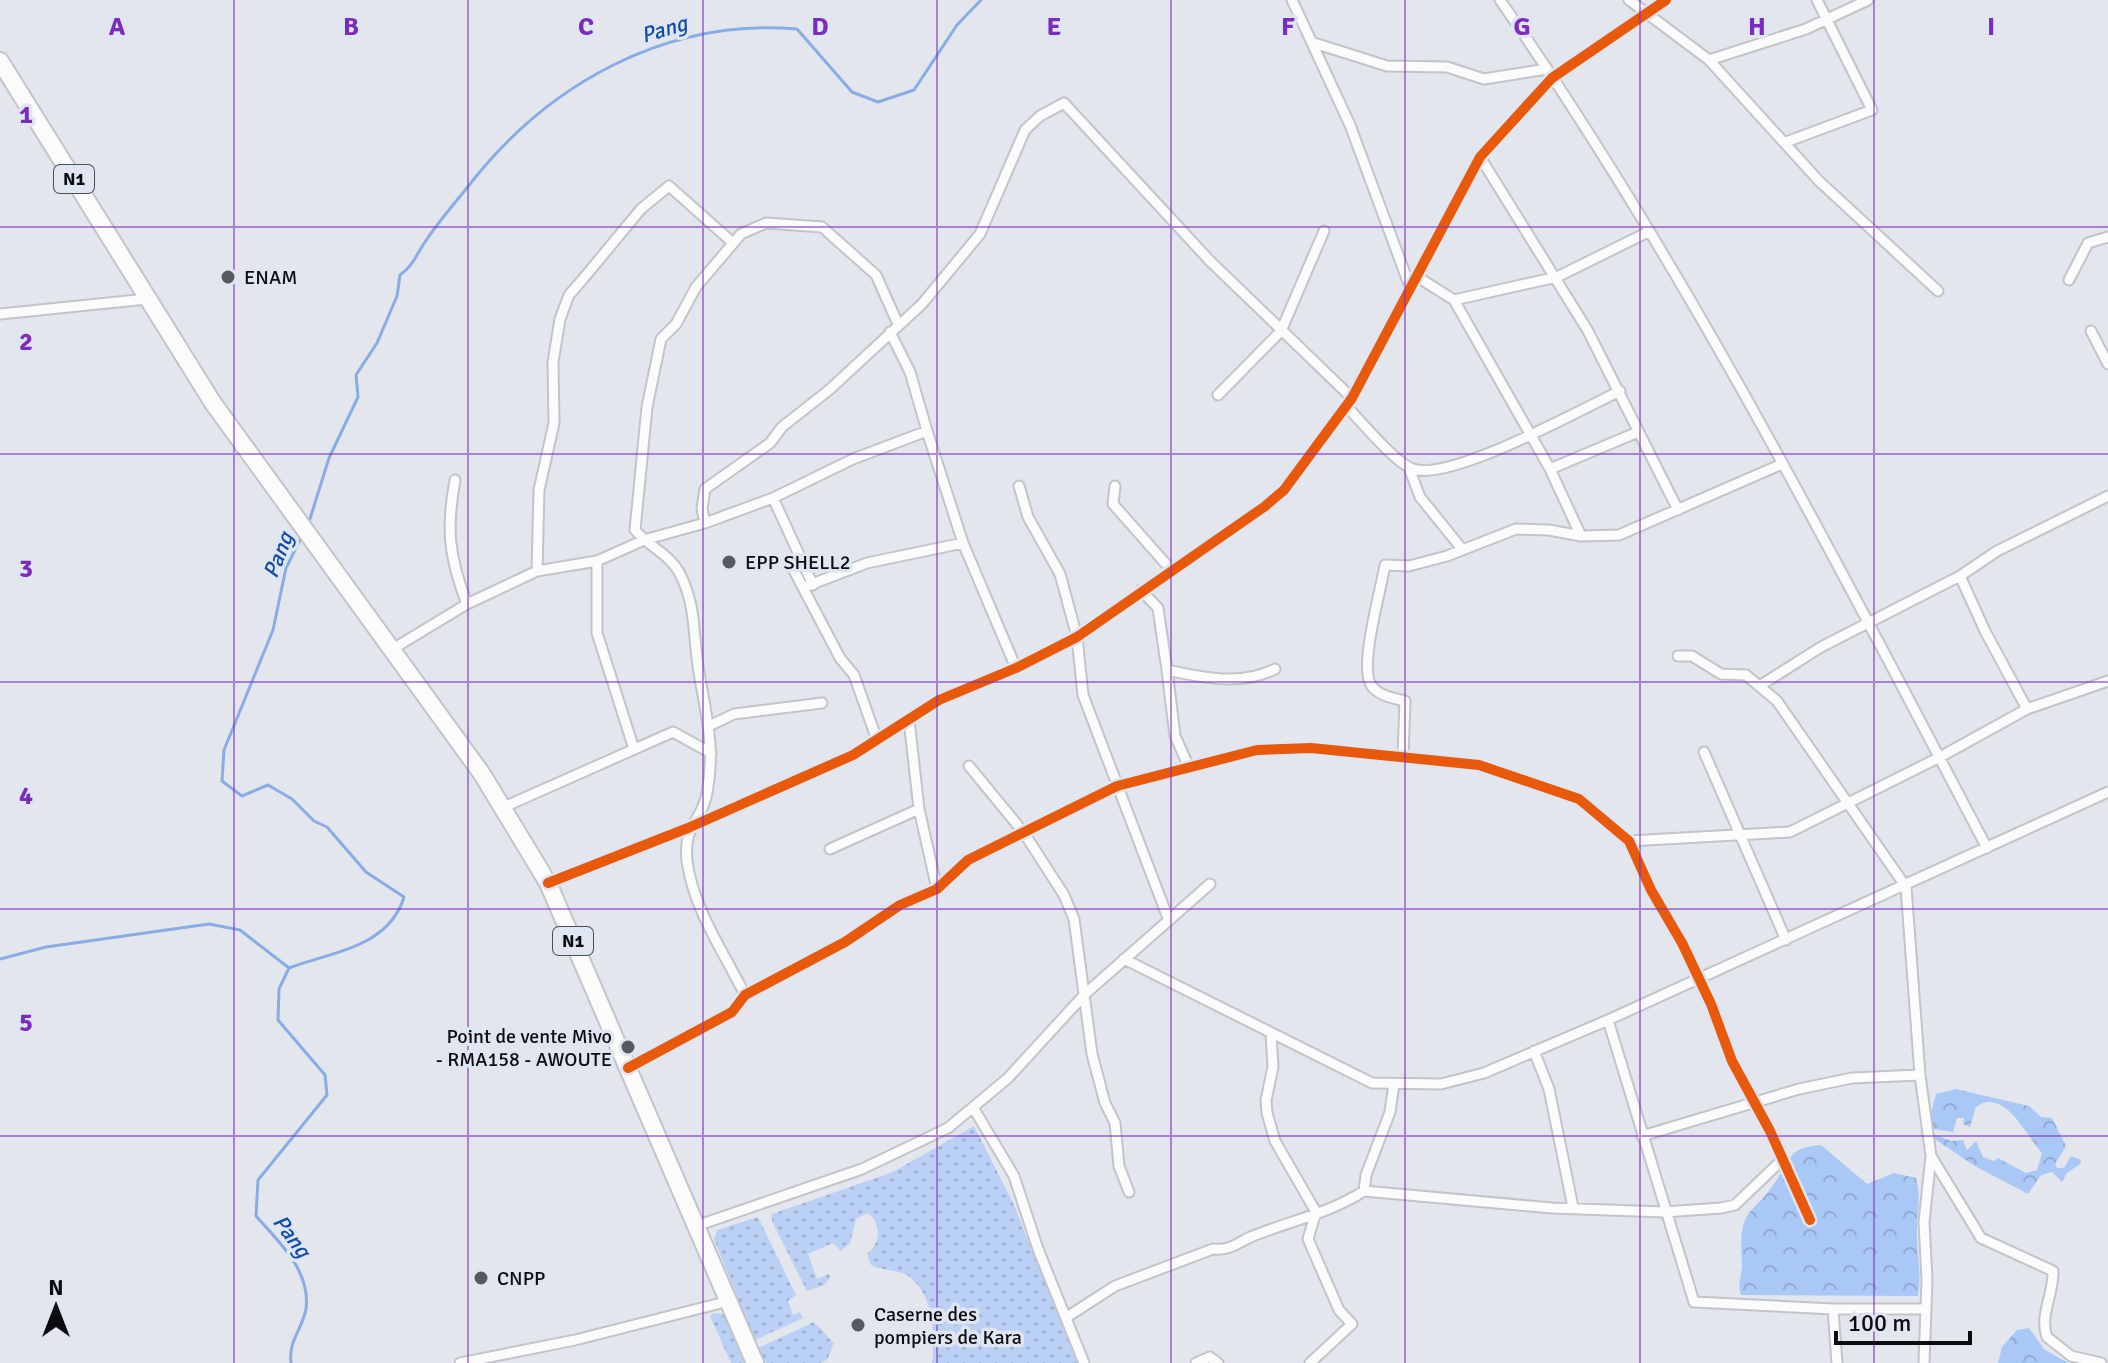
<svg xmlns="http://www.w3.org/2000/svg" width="2108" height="1363" font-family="Signika,sans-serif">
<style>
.grass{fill:url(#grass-dots)}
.forest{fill:url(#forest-crowns)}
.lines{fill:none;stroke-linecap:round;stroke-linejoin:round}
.stream{stroke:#89ace5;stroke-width:3}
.street-casing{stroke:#c1c4c8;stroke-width:13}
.highway-casing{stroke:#c1c4c8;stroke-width:20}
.street{stroke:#fbfbfc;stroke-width:9}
.highway{stroke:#fbfbfc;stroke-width:16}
.cycleway-casing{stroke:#dfe6f1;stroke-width:15}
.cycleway{stroke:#e8590c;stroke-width:10}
.grid{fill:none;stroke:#7b2cbf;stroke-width:2;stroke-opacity:0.55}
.poi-dot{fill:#57595e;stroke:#dfe6f1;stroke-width:3}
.labels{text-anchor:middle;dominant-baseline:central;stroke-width:7;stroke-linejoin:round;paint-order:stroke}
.shield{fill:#dfe6f1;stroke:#4b4e54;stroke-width:2}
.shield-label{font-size:18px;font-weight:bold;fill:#0b0d11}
.poi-label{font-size:20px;fill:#0b0d11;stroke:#dfe6f1;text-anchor:start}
.water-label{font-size:22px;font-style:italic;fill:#124ca7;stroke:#dfe6f1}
.grid-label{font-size:26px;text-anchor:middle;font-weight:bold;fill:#7b2cbf;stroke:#dfe6f1;stroke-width:7;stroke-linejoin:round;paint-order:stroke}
</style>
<defs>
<pattern id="grass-dots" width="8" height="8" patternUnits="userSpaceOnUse" patternTransform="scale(2)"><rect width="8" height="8" fill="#bad0f5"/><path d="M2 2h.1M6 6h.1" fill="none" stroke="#9fb1d1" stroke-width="1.8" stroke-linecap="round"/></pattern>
<pattern id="forest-crowns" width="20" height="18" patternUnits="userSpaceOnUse" patternTransform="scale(2)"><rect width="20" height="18" fill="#aac8f6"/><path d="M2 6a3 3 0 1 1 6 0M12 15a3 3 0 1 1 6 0" fill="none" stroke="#91abd2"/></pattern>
</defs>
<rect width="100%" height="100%" fill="#e3e7ed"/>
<path class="grass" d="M974 1126 1014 1205 1077 1363H932C935 1337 934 1298 912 1279 901 1268 883 1272 871 1265L867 1254C881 1244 882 1222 867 1213L856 1219 850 1243 841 1251 833 1243 808 1254 817 1279 829 1274 830 1278 824 1285 807 1291 772 1221V1214L893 1172Z
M758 1217 796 1295 788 1301 793 1315 800 1312 803 1318 755 1340 714 1239 717 1230Z
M713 1313 724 1314 748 1363H731L710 1316Z
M814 1322 834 1343 827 1360 820 1363H766L758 1348Z"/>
<path class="forest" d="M1956 1089 2029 1106 2041 1117 2052 1118 2066 1146 2055 1164 2057 1168H2064L2071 1156 2081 1160 2080 1164 2067 1173 2062 1182 2052 1172 2041 1175 2028 1194 1973 1165 1932 1137 1931 1133 1951 1141 1963 1140 1967 1150 1976 1141 1983 1157 1994 1161 1998 1158 2026 1173 2037 1170 2042 1153C2027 1137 2004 1086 1976 1107L1970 1127 1963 1124 1964 1118H1957L1953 1132 1933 1129 1930 1117 1936 1094Z
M1821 1145 1867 1184 1894 1173 1916 1178C1922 1199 1916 1215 1917 1237 1917 1257 1922 1275 1918 1296L1741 1295C1737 1284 1742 1275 1742 1264 1738 1201 1753 1220 1779 1176 1794 1153 1791 1148 1821 1145Z
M2029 1328 2044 1349 2068 1363H1998L2002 1347 2017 1330Z"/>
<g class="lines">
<path class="stream" d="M309 522 329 458 358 397 356 375 377 343 397 296 400 275C413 266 416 255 425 242 438 222 455 203 470 184 549 83 667 18 797 29L852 92 878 102 914 90 957 25 981 0
M0 959 46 947 209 924 240 930 289 968
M291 1363C288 1341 302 1330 306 1309 311 1271 279 1242 256 1216L258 1180 327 1095 325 1075 278 1020 279 989 289 968C332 952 389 947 404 897L366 872 327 827 314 821 292 799 268 785 242 796 222 781 224 750 273 630 286 568 302 536"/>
<g class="street-casing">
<path id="street" d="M1292 0 1350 125 1410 287
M1500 0C1687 268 1835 560 1987 848
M1629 0 1709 60 1819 181 1938 291
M1314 43 1387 66 1447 67 1484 79 1547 69
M1709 60 1806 29 1868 0
M1786 142 1872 110 1817 0
M1480 157 1588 331 1678 510
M1416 276 1454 300 1550 469 1581 536
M2069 280 2088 243 2108 237
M1454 300 1557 277 1648 232
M0 314 147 299
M2091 331 2108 364
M1218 395 1281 331 1324 231
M1346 406C1361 421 1395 463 1413 469 1450 482 1580 410 1620 391
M927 431 963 543 1016 668
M1409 468 1420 497 1462 549
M1550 469 1638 432
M455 480C446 529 449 557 467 604
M1019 486 1028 517 1060 574 1077 637 1083 695 1168 918
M1115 486 1113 504 1173 572
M705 523 773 498
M799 554 790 563 840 658 854 675 877 740
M597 561V633L634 749
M537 571 539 490 554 423 553 362 560 319 569 295 583 279 641 209 669 186 732 242
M1960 576 1985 631 2027 709
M813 585 773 498 853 459 927 431 910 372 890 332
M807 586 867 563 963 543
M1141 590 1158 608 1167 670C1204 678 1241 686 1275 669
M391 650 467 604 537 571 597 561 644 540 705 523 702 509 705 489 770 443 782 427 829 390 922 304 980 234 1025 130 1040 116 1064 103 1209 260 1352 398
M1678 656H1692L1721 674 1746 675 1777 701 1906 887 1920 1075 1931 1156 1924 1222 1927 1280 1924 1363
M1167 670 1175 736 1188 765
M1761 685 1821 647 1960 576 1997 551 2108 496
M909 720 919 809 937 889
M711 725 734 714 822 703
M1704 752 1786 940
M1403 756 1405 701C1394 698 1378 696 1371 685 1359 665 1381 590 1385 565L1409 566 1447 556 1516 529 1549 530 1581 536 1619 535 1782 464
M969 766 1024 833 1064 895 1074 919 1092 1054 1105 1103 1115 1123 1119 1166 1129 1192
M504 807 673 732 711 753
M1629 841 1790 832 1940 757 2027 709 2108 681
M830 849 919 809
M548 883 688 828 853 755 939 700 1016 668 1077 637 1264 507 1284 490 1352 398 1480 157 1552 78 1666 0
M1124 959 1372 1083 1441 1084 1484 1073 1608 1020 2108 792
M745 995C724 953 693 908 687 861 683 824 702 822 707 793 716 745 705 712 698 666 693 632 696 604 679 572 669 554 648 546 635 530L647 407 661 339 676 324 696 287 741 234 766 223 822 227 876 275 898 324
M1608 1020 1694 1302 1833 1309H1925
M1271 1034 1273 1067 1266 1100 1267 1113 1275 1141 1316 1212 1308 1239 1339 1310 1352 1324 1310 1363
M1534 1051 1549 1089 1573 1207
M628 1068 732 1012 745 995 845 942 900 905 937 889 968 860 1117 786 1257 750 1311 748 1479 765 1579 799 1629 841 1651 890 1682 943 1711 1004 1732 1061 1770 1131 1810 1220
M974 1109 1014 1176 1038 1249 1084 1363
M1642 1136 1799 1089 1852 1078 1920 1075
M1931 1156 1981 1238 2053 1271C2054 1294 2039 1315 2047 1337L2071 1356 2101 1363
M1364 1191 1366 1175 1390 1112 1394 1084
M696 1226 862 1169 948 1128 1008 1078 1085 994 1210 884
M1833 1309 1837 1363
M1067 1317 1115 1286 1213 1249C1231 1251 1238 1242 1253 1236 1290 1221 1330 1213 1364 1191L1552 1208 1664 1212 1721 1208 1735 1205 1783 1159
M460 1363 575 1340 729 1301
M1196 1363 1210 1357 1218 1363"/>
</g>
<g class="highway-casing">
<path id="highway" d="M0 61 213 403 482 774 548 883 755 1363"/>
</g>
<use href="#street" class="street"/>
<use href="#highway" class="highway"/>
<g class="cycleway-casing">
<path id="cycleway" d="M548 883 688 828 853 755 939 700 1016 668 1077 637 1264 507 1284 490 1352 398 1480 157 1552 78 1666 0
M628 1068 732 1012 745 995 845 942 900 905 937 889 968 860 1117 786 1257 750 1311 748 1479 765 1579 799 1629 841 1651 890 1682 943 1711 1004 1732 1061 1770 1131 1810 1220"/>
</g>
<use href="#cycleway" class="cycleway"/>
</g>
<path class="grid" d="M234 0V1363M468 0V1363M703 0V1363M937 0V1363M1171 0V1363M1405 0V1363M1640 0V1363M1874 0V1363M0 227H2108M0 454H2108M0 682H2108M0 909H2108M0 1136H2108"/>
<g class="poi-dot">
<circle cx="228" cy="277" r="8"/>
<circle cx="729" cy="562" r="8"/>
<circle cx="628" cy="1047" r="8"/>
<circle cx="481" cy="1278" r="8"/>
<circle cx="858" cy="1325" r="8"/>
</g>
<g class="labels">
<g class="shield">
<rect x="54" y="165" width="40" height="28" rx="6"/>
<rect x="553" y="927" width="40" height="28" rx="6"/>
</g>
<g class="shield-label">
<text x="74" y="179">N1</text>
<text x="573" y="941">N1</text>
</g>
<g class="poi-label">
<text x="244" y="277">ENAM</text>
<text x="745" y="562">EPP SHELL2</text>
<text x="612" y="1036" text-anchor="end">Point de vente Mivo<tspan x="612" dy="23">- RMA158 - AWOUTE</tspan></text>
<text x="497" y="1278">CNPP</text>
<text x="874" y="1314">Caserne des<tspan x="874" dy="23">pompiers de Kara</tspan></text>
</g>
<g class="water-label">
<text transform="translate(664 29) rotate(-17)">Pang</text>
<text transform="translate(278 555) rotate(-69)">Pang</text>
<text transform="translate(292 1236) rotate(53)">Pang</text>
</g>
</g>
<g class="grid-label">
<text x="117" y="35">A</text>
<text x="351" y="35">B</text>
<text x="586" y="35">C</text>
<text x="820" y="35">D</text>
<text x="1054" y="35">E</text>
<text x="1288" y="35">F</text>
<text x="1522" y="35">G</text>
<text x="1757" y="35">H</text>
<text x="1991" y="35">I</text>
<text x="26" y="123">1</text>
<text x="26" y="350">2</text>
<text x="26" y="577">3</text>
<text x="26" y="804">4</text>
<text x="26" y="1031">5</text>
</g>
<g transform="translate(56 1307)" stroke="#dfe6f1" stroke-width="6" paint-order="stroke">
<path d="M0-6L14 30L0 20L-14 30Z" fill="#0b0d11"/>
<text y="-12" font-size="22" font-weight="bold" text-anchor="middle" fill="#0b0d11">N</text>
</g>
<path d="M1836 1331v12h134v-12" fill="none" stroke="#0b0d11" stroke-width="4"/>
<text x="1848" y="1331" font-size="24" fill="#0b0d11" stroke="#dfe6f1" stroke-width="6" paint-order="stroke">100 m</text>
</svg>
